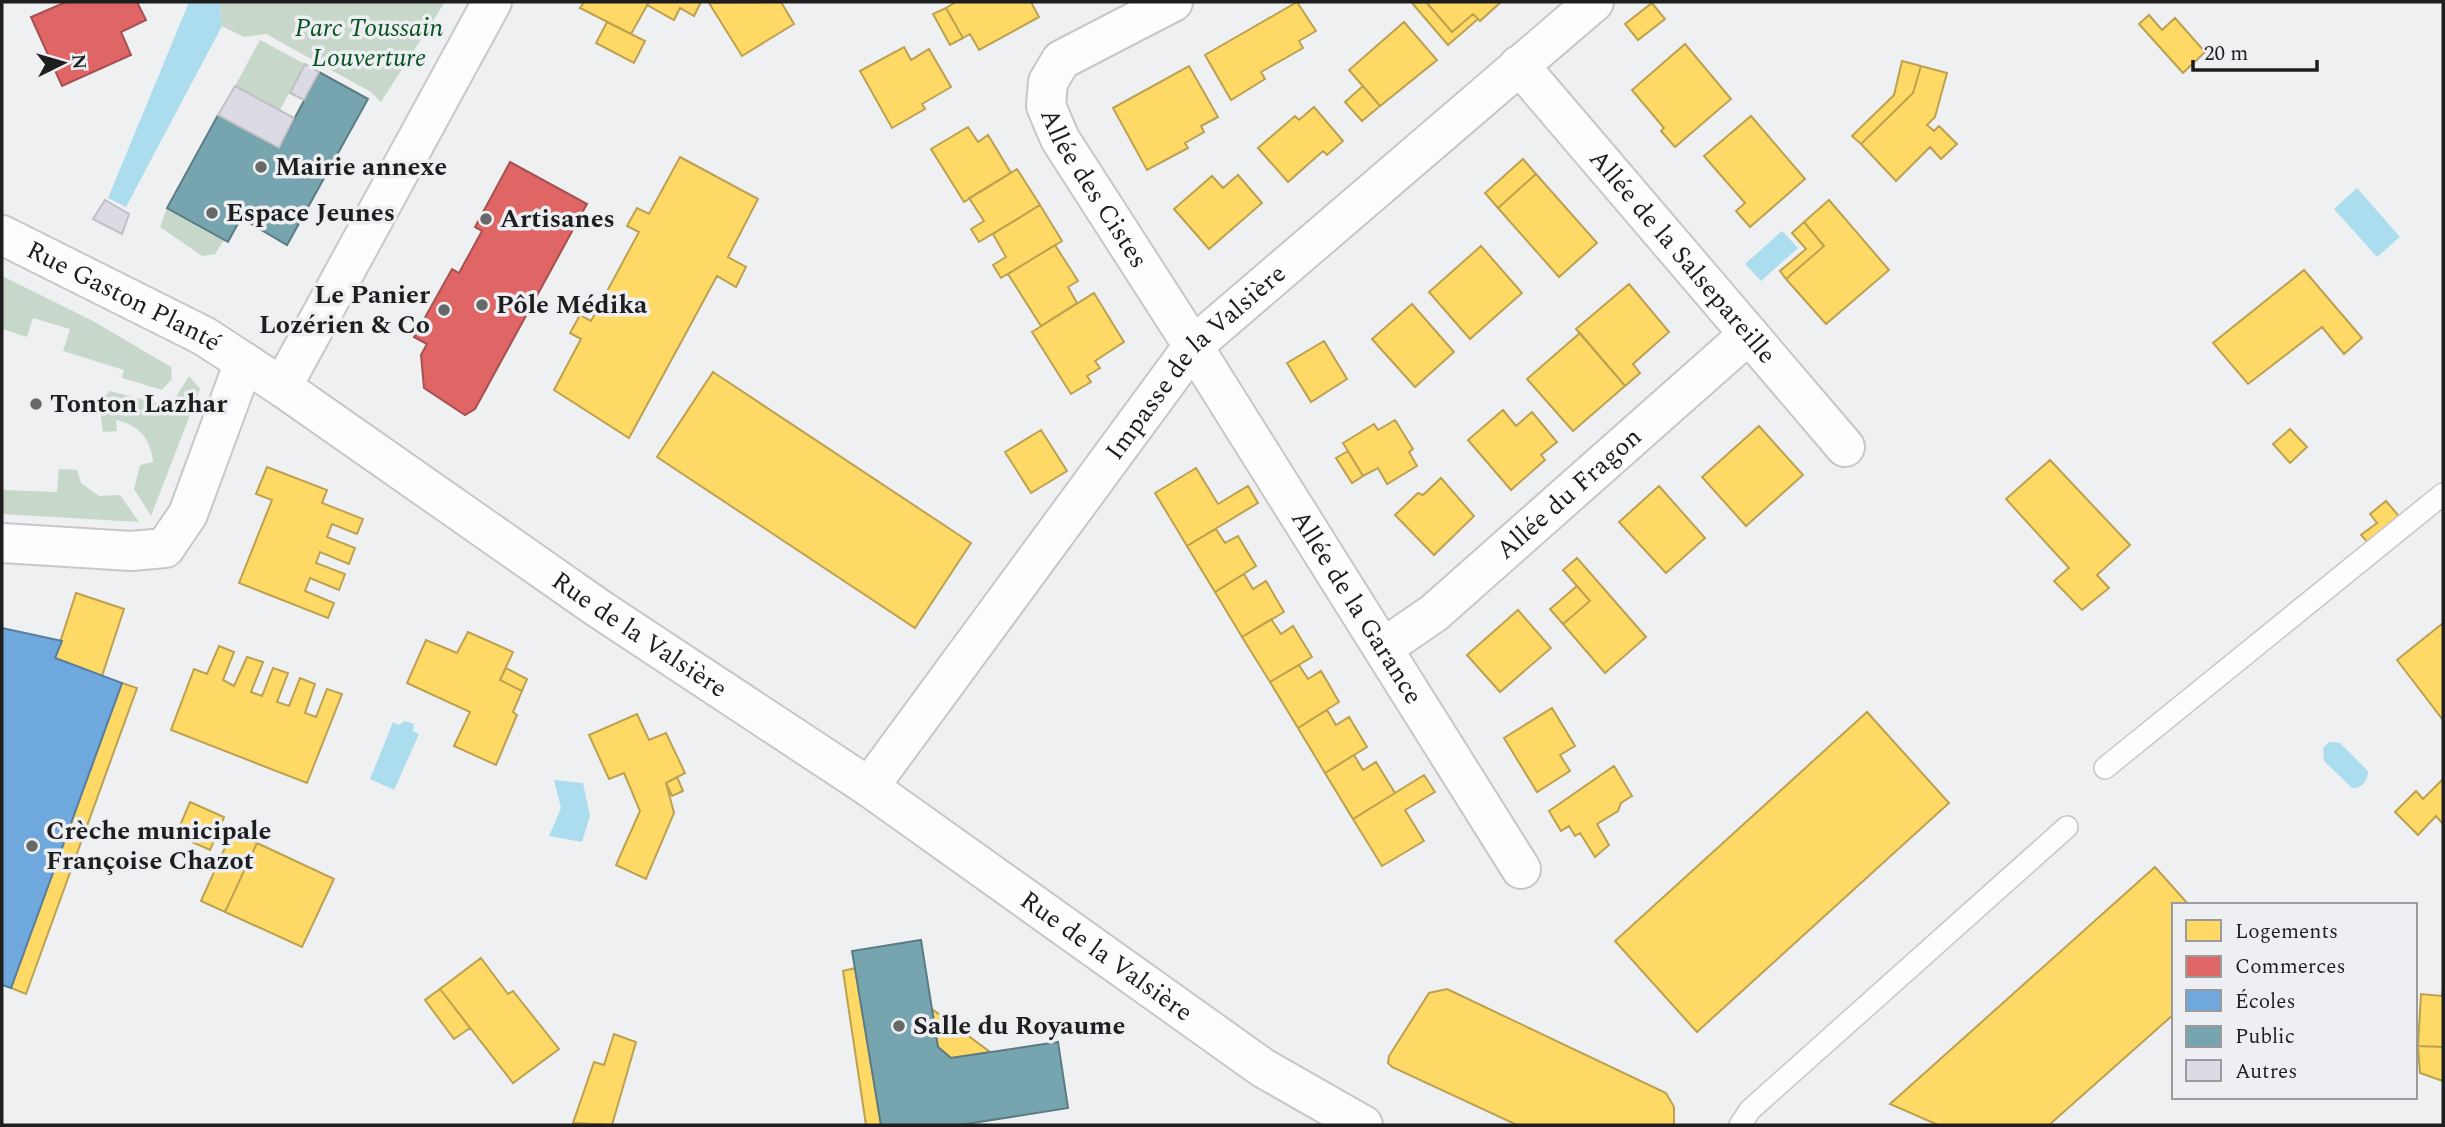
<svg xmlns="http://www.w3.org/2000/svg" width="2445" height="1127" font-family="Spectral,serif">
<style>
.green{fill:#c7d8ca}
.water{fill:#acddee}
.homes{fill:#ffd966;stroke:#bca151;stroke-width:2}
.shops{fill:#e06666;stroke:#a65051;stroke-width:2}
.schools{fill:#6fa8dc;stroke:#577fa3;stroke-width:2}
.public{fill:#76a5af;stroke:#5c7c84;stroke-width:2}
.building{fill:#dcdae5;stroke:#bfc0c1;stroke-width:2}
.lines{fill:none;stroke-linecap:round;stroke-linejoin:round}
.service-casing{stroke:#c6c7c8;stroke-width:24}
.minor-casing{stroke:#c6c7c8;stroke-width:42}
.service{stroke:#fdfdfd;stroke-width:21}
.minor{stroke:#fdfdfd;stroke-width:38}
.poi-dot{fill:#676868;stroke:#eeeff2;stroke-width:2.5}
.labels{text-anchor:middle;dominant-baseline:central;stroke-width:7;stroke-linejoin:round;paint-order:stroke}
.park-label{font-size:26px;font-style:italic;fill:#085320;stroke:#eeeff2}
.poi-label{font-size:26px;font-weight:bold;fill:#1e1e1f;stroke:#eeeff2;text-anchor:start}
.street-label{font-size:26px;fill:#1e1e1f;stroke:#eeeff2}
</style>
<rect width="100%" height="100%" fill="#eff0f1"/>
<path class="green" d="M219 2H445L381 102 371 92 266 34 244 37 222 26Z
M260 40 305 64 280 110 235 86Z
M167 208 224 240 215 254 202 256 160 227Z
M2 276 93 321 171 367 172 379 162 390 122 378 124 370 63 351 70 329 33 318 27 337 2 329Z
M189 376 200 389 151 516 134 489 140 465 153 462C151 439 139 425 116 420L117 431 103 432 99 402 110 391 160 404 175 398Z
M59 469 77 470 81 483 99 496 120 495 139 522 2 514V490L57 492Z"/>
<path class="water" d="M189 2H219L222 26 126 207 108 198Z
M2357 188 2400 237 2377 257 2334 209Z
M1782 231 1798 248 1761 281 1745 264Z
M405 721 414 724 413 731 419 734 394 790 370 779 393 722 399 725Z
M2329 742 2340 743 2368 771C2368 780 2362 789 2352 788L2324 761 2323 748Z
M554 780 583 783 590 816 582 842 549 836 561 808Z"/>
<path class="homes" d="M584 2H649L631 34 580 8Z
M649 2H701L694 16 680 8 674 20 647 5Z
M781 2 794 24 742 56 709 3Z
M956 2H1031L1039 17 979 50 970 34 963 38 946 8Z
M1297 2 1316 31 1299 41 1303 48 1261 72 1265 79 1231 100 1205 55Z
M1426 2 1452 32 1473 14 1478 19 1448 45 1412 3Z
M1426 2H1501L1480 21 1473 14 1452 32Z
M1652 3 1665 19 1638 40 1625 24Z
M946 8 963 38 950 45 933 14Z
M2149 15 2162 30 2175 18 2205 52 2183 73 2139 24Z
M607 22 645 41 634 63 596 43Z
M1404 22 1437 60 1380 106 1349 70Z
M1685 44 1731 99 1675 147 1661 131 1664 128 1632 90Z
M904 47 911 60 929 49 951 87 922 104 925 109 892 128 860 71Z
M1902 61 1921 66 1913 93 1861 144 1852 136 1894 95Z
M1189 66 1218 117 1201 126 1204 132 1185 143 1188 148 1147 170 1113 108Z
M1921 66 1947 73 1935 117 1927 125 1934 131 1939 126 1957 144 1941 159 1930 147 1896 181 1861 144 1913 93Z
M1363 86 1380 106 1362 121 1345 102Z
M1314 107 1343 141 1327 155 1323 151 1288 182 1258 148 1295 116 1299 120Z
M1751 116 1805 179 1750 227 1736 211 1745 203 1704 156Z
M968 127 978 142 988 135 1011 173 964 202 931 149Z
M680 157 758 199 728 257 746 267 736 287 717 276 629 438 554 390 581 339 570 333 580 315 591 321 639 232 627 226 637 208 649 214Z
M1523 159 1536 174 1498 208 1485 193Z
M1017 169 1040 205 979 242 971 229 984 221 969 198Z
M1536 174 1597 243 1559 277 1498 208Z
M1238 175 1262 203 1209 249 1174 209 1212 176 1223 188Z
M1829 200 1889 270 1826 324 1786 279 1824 246 1804 222Z
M1040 205 1062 241 1001 278 993 265 1006 257 993 234Z
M1804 222 1824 246 1786 279 1780 271 1806 249 1792 233Z
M1055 245 1078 281 1068 287 1077 303 1041 326 1008 274Z
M1481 246 1522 293 1470 339 1429 292Z
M2304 270 2362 338 2344 354 2322 327 2248 384 2213 343Z
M1629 284 1669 332 1633 364 1640 373 1625 386 1576 329Z
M1094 293 1124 342 1095 361 1100 368 1087 376 1091 382 1071 394 1032 332Z
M1412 304 1454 352 1415 387 1372 339Z
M1580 333 1625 386 1573 431 1527 379Z
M1324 341 1347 379 1311 402 1287 363Z
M713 372 971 543 915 628 657 457Z
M1503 410 1516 426 1532 412 1557 442 1541 455 1545 460 1511 490 1468 440Z
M1395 420 1413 449 1409 452 1417 466 1387 484 1378 468 1363 476 1343 443 1374 424 1378 430Z
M1759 426 1803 475 1746 526 1702 477Z
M2290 429 2307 447 2290 463 2273 444Z
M1041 430 1067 471 1031 493 1005 452Z
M1348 451 1363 476 1352 483 1336 458Z
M2050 460 2130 545 2097 575 2109 588 2082 610 2054 581 2069 568 2006 499Z
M267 467 327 490 322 503 363 519 357 534 332 524 327 537 355 548 349 564 320 552 316 563 345 574 339 590 310 578 305 591 334 603 328 618 239 583 272 500 256 494Z
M1196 468 1218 504 1248 486 1258 503 1187 546 1155 493Z
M1441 478 1474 516 1434 555 1395 515 1418 493 1423 495Z
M1659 486 1705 538 1666 573 1619 522Z
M2386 501 2403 521 2372 547 2361 535 2377 523 2370 514Z
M1216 529 1225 543 1238 536 1256 566 1215 592 1187 546Z
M1577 558 1646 637 1605 673 1563 624 1590 601 1563 570Z
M1244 574 1253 589 1266 581 1284 612 1242 637 1215 592Z
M1577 586 1590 601 1563 624 1550 609Z
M76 593 124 609 102 676 55 658Z
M1518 610 1551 648 1500 692 1467 655Z
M1271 619 1281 634 1293 626 1312 657 1270 682 1242 637Z
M2443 623V720L2397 660Z
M468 632 513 652 500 680 522 691 513 712 517 715 496 765 454 746 470 712 407 683 426 640 457 653Z
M2 638 82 668 67 706 2 682Z
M219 646 234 652 223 680 234 686 247 657 263 662 251 692 262 696 273 668 288 673 277 702 289 706 300 678 315 684 305 713 316 717 327 689 342 694 307 783 171 730 194 669 207 674Z
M1299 665 1308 679 1321 671 1339 702 1298 728 1270 682Z
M506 668 527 679 522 691 500 680Z
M2 682 82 711 67 750 2 726Z
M122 683 137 688 26 994 11 988Z
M1552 708 1575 746 1560 755 1570 771 1537 792 1504 738Z
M1327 710 1336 725 1349 717 1367 747 1325 773 1298 728Z
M1867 712 1949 803 1697 1032 1615 941Z
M637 714 649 740 666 733 685 773 666 783 674 813 646 879 616 865 640 811 624 773 609 779 589 735Z
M1354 755 1363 770 1376 762 1395 793 1353 819 1325 773Z
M2 760 24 761 21 804 2 802Z
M1614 766 1632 796 1621 803 1618 811 1597 824 1609 845 1595 857 1580 833 1575 836 1569 826 1561 831 1549 811Z
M1424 775 1435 792 1405 810 1424 841 1382 866 1353 819Z
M677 777 683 791 672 796 666 783Z
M2443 779V824L2436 816 2418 835 2395 812 2416 791 2423 799Z
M190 802 224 817 210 850 176 835Z
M2 829 29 831 25 872 2 869Z
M232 832 257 843 225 912 201 901Z
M257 843 334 879 302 947 225 912Z
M2155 867 2189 905H2174V1014L2049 1125H1938L1890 1104Z
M2 869 14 870 11 910 2 909Z
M2 956 10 976 2 980Z
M481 958 508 994 513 991 559 1049 513 1083 440 989Z
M855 968 881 1125H866L843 971Z
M2443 988V1047L2418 1046 2421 994 2442 996Z
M440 989 470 1028 454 1039 425 1000Z
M1447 989 1666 1093 1674 1107V1125H1517L1392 1067 1388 1063 1389 1056 1429 993Z
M932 1009 990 1052 951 1058 938 1047Z
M614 1034 636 1042 612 1125 573 1123 594 1062 604 1065Z
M2418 1046 2443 1047V1081L2420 1073Z"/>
<path class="shops" d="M66 2H137L146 20 121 32 131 55 62 86 31 17Z
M510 162 587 204 475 409 465 415 424 388 421 355 427 344 414 337 452 269 459 273 482 231 475 227Z"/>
<path class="schools" d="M2 628 62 641 55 658 122 683 11 988 2 985Z"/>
<path class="public" d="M319 72 368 99 287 245 241 218 228 242 167 208 218 115 279 148Z
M921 940 938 1047 951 1058 1058 1042 1068 1108 960 1125H881L852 951Z"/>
<path class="building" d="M305 64 319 72 304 100 290 93Z
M235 86 294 118 279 148 218 115Z
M105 200 129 214 122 234 93 219Z"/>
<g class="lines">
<g class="service-casing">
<path id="service" d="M2105 768 2443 494
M1740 1125 1750 1110 2067 827"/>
</g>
<g class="minor-casing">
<g id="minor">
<path id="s1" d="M1173 2 1061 60 1048 82 1046 106 1060 139 1193 346 1521 869"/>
<path id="s2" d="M1519 65 1845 447"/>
<path id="s3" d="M2 235 204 336 282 387 598 608 869 787 1263 1068 1363 1125"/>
<path d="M282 387 492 2"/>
<path d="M2 543 131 551 165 548 188 514 244 362"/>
<path id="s4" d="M1383 648 1434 613 1749 334"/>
<path id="s5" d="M869 787 1193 346 1594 2"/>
</g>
</g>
<use href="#service" class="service"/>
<use href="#minor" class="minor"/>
</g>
<g class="poi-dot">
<circle cx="261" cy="167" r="7"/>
<circle cx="212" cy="213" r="7"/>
<circle cx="486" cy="219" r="7"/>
<circle cx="482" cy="305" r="7"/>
<circle cx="444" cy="310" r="7"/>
<circle cx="36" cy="404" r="7"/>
<circle cx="32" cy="846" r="7"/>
<circle cx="899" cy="1026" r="7"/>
</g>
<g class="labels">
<g class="park-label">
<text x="369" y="28">Parc Toussain<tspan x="369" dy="30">Louverture</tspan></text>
</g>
<g class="poi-label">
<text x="275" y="167">Mairie annexe</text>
<text x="226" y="213">Espace Jeunes</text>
<text x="500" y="219">Artisanes</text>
<text x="430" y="295" text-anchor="end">Le Panier<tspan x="430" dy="30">Lozérien &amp; Co</tspan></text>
<text x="496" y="305">Pôle Médika</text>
<text x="50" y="404">Tonton Lazhar</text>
<text x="46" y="831">Crèche municipale<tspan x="46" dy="30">Françoise Chazot</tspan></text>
<text x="913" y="1026">Salle du Royaume</text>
</g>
<g class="street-label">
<text stroke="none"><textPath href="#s1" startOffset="271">Allée des Cistes</textPath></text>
<text stroke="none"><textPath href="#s2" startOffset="252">Allée de la Salsepareille</textPath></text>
<text stroke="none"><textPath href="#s3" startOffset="136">Rue Gaston Planté</textPath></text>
<text stroke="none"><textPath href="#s5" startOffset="537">Impasse de la Valsière</textPath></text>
<text stroke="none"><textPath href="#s4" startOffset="242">Allée du Fragon</textPath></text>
<text stroke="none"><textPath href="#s1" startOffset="766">Allée de la Garance</textPath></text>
<text stroke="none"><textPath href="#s3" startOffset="754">Rue de la Valsière</textPath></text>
<text stroke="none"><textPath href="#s3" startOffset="1321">Rue de la Valsière</textPath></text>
</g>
</g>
<rect width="2445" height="1127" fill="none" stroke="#1e1e1f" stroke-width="7"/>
<rect x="2172" y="903" width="245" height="196" fill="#eeeff2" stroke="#9b9b9e" stroke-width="2"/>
<rect x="2186" y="920" width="35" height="21" fill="#ffd966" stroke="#9b9b9e" stroke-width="2"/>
<text x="2235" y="938" font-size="21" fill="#1e1e1f">Logements</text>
<rect x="2186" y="956" width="35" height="21" fill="#e06666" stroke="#9b9b9e" stroke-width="2"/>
<text x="2235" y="973" font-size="21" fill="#1e1e1f">Commerces</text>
<rect x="2186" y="990" width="35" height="21" fill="#6fa8dc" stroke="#9b9b9e" stroke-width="2"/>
<text x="2235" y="1008" font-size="21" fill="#1e1e1f">Écoles</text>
<rect x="2186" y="1026" width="35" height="21" fill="#76a5af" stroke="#9b9b9e" stroke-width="2"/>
<text x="2235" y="1043" font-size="21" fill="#1e1e1f">Public</text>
<rect x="2186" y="1060" width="35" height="21" fill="#dcdae5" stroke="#9b9b9e" stroke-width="2"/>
<text x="2235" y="1078" font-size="21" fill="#1e1e1f">Autres</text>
<g transform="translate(63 63) rotate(85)" stroke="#eeeff2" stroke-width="5" paint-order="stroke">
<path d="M0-5L12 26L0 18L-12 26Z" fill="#1e1e1f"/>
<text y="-10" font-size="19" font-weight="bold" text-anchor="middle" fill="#1e1e1f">N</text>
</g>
<path d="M2193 60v10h124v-10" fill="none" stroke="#1e1e1f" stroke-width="3.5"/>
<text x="2204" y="60" font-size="21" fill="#1e1e1f" stroke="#eeeff2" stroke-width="5" paint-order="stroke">20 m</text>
</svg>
